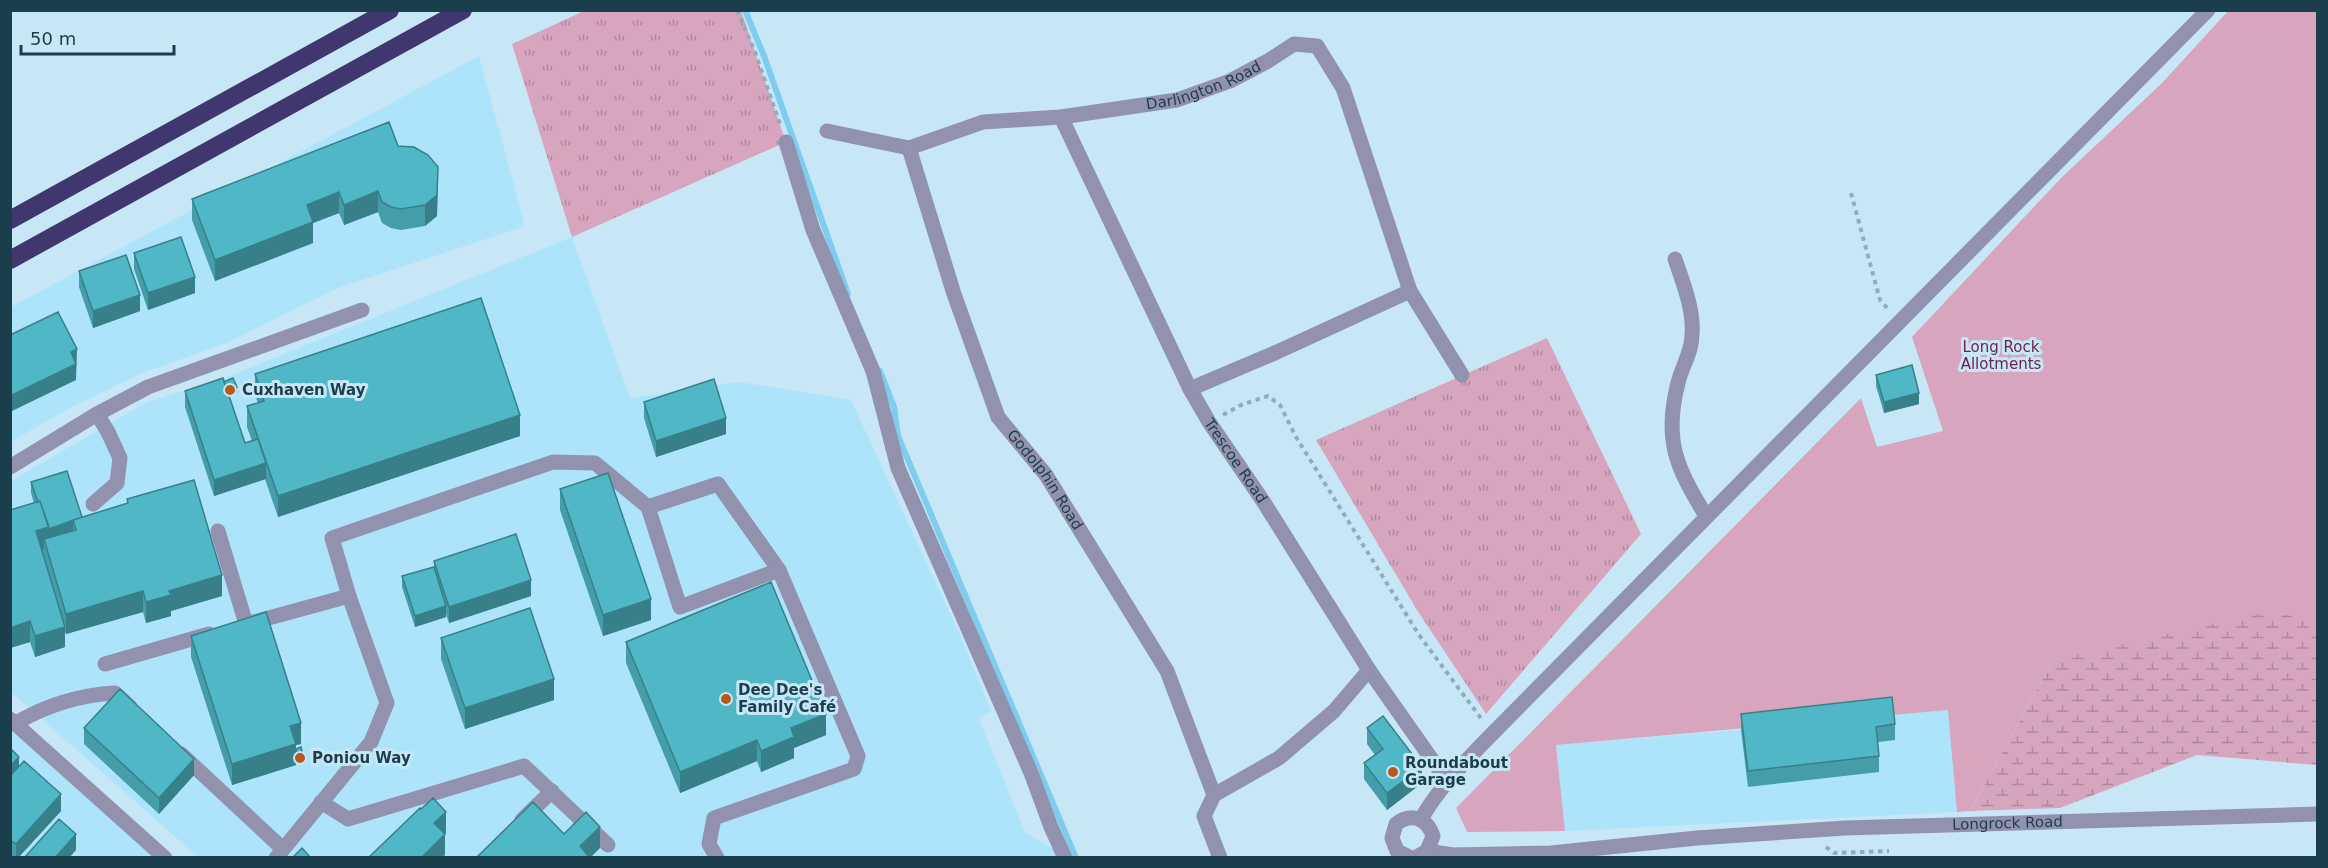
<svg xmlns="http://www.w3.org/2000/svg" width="2328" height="868" font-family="'DejaVu Sans',sans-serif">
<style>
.built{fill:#aee3fc}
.green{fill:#d7a6be}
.wetland{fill:url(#wetland-marsh)}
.park{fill:url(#park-tufts)}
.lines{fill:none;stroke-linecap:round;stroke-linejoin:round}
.stream{stroke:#7ecdef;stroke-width:6}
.path{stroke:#8eaebd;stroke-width:4;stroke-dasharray:4.5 4.5;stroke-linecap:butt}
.minor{stroke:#9392ae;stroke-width:15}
.highway{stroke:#3f376e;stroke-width:18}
.wall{fill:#449da9}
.shaded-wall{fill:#37808a}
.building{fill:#4fb7c5;stroke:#37808a;stroke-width:1.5}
.poi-dot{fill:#b95819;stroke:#c8e7f6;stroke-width:2}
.labels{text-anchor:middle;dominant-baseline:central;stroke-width:6;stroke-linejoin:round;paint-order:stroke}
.street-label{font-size:15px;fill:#1b3e4d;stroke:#c8e7f6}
.park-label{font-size:15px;fill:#6f214f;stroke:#c8e7f6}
.poi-label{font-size:15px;font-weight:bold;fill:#1b3e4d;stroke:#c8e7f6;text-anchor:start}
</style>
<defs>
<pattern id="wetland-marsh" width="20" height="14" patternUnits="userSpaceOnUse" patternTransform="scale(1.5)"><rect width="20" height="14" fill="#d7a6be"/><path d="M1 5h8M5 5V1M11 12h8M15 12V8" fill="none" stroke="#ae899d"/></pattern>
<pattern id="park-tufts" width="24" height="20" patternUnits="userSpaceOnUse" patternTransform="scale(1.5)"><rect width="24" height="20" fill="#d7a6be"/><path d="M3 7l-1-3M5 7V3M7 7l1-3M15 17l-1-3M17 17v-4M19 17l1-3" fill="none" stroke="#ae899d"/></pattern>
</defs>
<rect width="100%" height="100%" fill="#c8e7f6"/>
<path class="built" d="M479 56 525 226 338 288 227 343 140 374 64 411 11 442V307Z
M572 237 630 398 740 382 851 400 961 637 991 711 979 719 1025 833 1053 848 1058 857H198L11 692V481L147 402 227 377Z
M1949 709 1957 812 1565 831 1556 745 1741 730 1892 713Z
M11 719 165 857H11Z"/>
<path class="green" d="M2228 11H2317V629L2053 660 1970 811 1957 812 1948 710 1556 745 1565 831 1467 832 1456 808 1861 398 1877 447 1943 431 1912 337 2061 178 2162 83Z"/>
<path class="wetland" d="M2275 610 2317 626V765L2197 755 2060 808 1970 811 2053 660Z"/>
<path class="park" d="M584 11H741L786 142 572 237 512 44Z
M1547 338 1641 534 1486 714 1417 610 1316 440Z"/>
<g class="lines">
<path class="stream" d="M745 10 764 56 848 294
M880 371 894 407 898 436 1076 858"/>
<path class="path" d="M737 10 755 52 781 127
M1851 193 1880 300 1888 309
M1223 415 1241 405 1268 396 1280 405 1296 437 1419 635 1483 721
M1826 847 1834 853 1889 851"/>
<g class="minor">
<path id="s1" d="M1061 117 1190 389 1209 422 1263 501 1369 670 1447 781"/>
<path id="s2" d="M827 131 909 148 983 122 1061 117 1177 100 1230 81 1268 61 1294 44 1317 46 1343 88 1410 291 1277 352 1190 389"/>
<path d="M786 142 813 230 873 371 898 468 1031 773 1051 827 1065 858"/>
<path id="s3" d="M909 148 954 294 998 417 1046 475 1167 671 1214 795"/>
<path d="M1675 259C1683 283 1694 309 1692 335 1692 352 1682 366 1678 383 1663 441 1677 468 1706 516"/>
<path d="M1410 291 1462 375"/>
<path d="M10 467 97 414 148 387 362 310"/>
<path d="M93 504 117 483 120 458 108 432 97 414"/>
<path d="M648 507 718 484 779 570"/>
<path d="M218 531 246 624"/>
<path d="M250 623 349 596"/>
<path d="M105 664 209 634"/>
<path d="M10 719 165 858"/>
<path d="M16 723C47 705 78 695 115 693L130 707"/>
<path d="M181 754 283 849"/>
<path d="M321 802 348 819 524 766 608 845"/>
<path d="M1421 819C1440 786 1466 761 1492 734L2208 10"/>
<path d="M522 820 552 791"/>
<path id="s4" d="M1427 851 1453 855 1551 853 1697 838 1845 828 2318 814"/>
<path d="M276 858 371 742 387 703 349 596 332 538 553 462 595 463 648 507 680 607 779 570 858 756 854 769 714 818 709 844 717 858"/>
<path d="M1220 858 1204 816 1214 795 1279 758 1334 711 1369 670"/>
<path d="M1411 858 1397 851 1392 838 1396 824C1411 812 1427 818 1433 836L1427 851 1415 858"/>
</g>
<path class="highway" d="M10 220 390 10
M10 260 463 10"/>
</g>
<path class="wall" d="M398 146 438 187 437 216 425 226 401 230 391 228 382 223 378 212 344 225 339 213 313 223V243L215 281 192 220V199Z
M134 253 195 293 148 310 134 269Z
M79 271 140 311 93 328 79 287Z
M255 374 520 436 278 517 265 479 214 496 185 407V391L224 382 237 392 229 395 245 443 252 441 247 427V406L258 403 255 395Z
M1876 375 1919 404 1884 413 1876 386Z
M644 402 726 434 656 457 644 418Z
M31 482 82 517 127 504V499L222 596 171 611V616L146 623 143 612 66 634 65 632V647L35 657 30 642 10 648 34 503 31 493Z
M560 489 651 620 603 636 560 510Z
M434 561 531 596 449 623 446 614V617L415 627 402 587V576L434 567Z
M191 636 301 744 296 745V765L232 785 191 657Z
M441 638 554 700 465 729 441 659Z
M626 642 826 735 794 748V758L761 772 757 761 680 793 626 663Z
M1741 714 1895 724V740L1878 742 1879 756V772L1748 787 1741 730Z
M84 728 194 775 159 814 84 744Z
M1367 728 1422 783 1387 810 1364 779V763L1375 755 1367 744Z
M10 748 19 766 61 811 18 858H12L10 856Z
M296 749 303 762 299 763 296 755Z"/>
<path class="shaded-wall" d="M438 167 437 216 425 226V205Z
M378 191V212L344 225V205Z
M339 192V213L313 223V243L215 281V260L307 205Z
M195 277V293L148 310V293Z
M140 295V311L93 328V311Z
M77 349 76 380 10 412V396L71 352Z
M237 387V392L227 396V391Z
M1919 393V404L1884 413V402Z
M520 415V436L278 517V496Z
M726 418V434L656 457V441Z
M266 463V479L214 496V480Z
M73 521V532L44 539V549L36 552V531Z
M222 575V596L171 611V616L146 623V602L169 591Z
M531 580V596L449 623V607Z
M143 591V612L66 634V614Z
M651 599V620L603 636V615Z
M446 606V617L415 627V616Z
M30 621V642L10 648V628Z
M65 627V647L35 657V636Z
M554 679V700L465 729V708Z
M826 714V735L794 748V758L761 772V751L791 728Z
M301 723V744L296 745V765L232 785V764L290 726Z
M757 740V761L680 793V772Z
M303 756V762L299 763V758Z
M19 757V773L10 782V766Z
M194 759V775L159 814V798Z
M1422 767V783L1387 810V793Z
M61 794V811L18 858H16V844Z
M446 812V833L434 844V823Z
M600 827V848L590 858 580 846Z
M76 834V850L69 858H55Z
M445 834V855L442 858H421Z"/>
<path class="building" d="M389 122 398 146 414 147 428 155 438 167 437 195 425 205 401 209 391 207 382 202 378 191 344 205 339 192 307 205 313 222 215 260 192 199Z
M181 237 195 277 148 293 134 253Z
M126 255 140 295 93 311 79 271Z
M481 298 520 415 278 496 247 406 264 401 255 374Z
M58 312 77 349 71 352 76 364 10 396V335Z
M1912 365 1919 393 1884 402 1876 375Z
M223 378 245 443 258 439 266 463 214 480 185 391Z
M233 378 237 387 227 391 224 382Z
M714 379 726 418 656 441 644 402Z
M67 471 82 517 49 529 40 501 38 502 31 482Z
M608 473 651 599 603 615 560 489Z
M194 480 222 575 169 591 171 595 146 602 143 591 66 614 44 539 76 530 73 520 128 503 127 499Z
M40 501 49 527 36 531 65 627 35 636 30 621 10 628V510Z
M516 534 531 580 449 607 434 561Z
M434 567 446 606 415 616 402 576Z
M771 582 826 714 791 728 794 737 761 751 757 740 680 772 626 642Z
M530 608 554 679 465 708 441 638Z
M266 612 301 723 290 726 296 744 232 764 191 636Z
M120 689 194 759 159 798 84 728Z
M1892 697 1895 724 1876 727 1879 756 1748 771 1741 714Z
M1383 716 1422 767 1387 793 1364 763 1383 749 1367 728Z
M301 747 303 756 299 758 296 749Z
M10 748 19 757 10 766Z
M24 761 61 794 16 844 10 840V776Z
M433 798 446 812 434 823 445 834 421 858H368L420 808 421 809Z
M533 802 564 834 586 812 600 827 580 846 590 858H476Z
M59 819 76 834 55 858H24Z
M302 848 311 858H292Z"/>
<g class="poi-dot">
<circle cx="230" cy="390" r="6"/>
<circle cx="726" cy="699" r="6"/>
<circle cx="300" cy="758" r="6"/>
<circle cx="1393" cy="772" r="6"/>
</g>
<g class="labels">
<g class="street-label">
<text stroke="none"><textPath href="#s2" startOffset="387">Darlington Road</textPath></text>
<text stroke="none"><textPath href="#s1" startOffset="386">Trescoe Road</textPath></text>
<text stroke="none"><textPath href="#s3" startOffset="362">Godolphin Road</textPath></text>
<text stroke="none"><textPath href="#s4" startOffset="582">Longrock Road</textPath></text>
</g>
<g class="park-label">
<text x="2001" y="347">Long Rock<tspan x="2001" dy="17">Allotments</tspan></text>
</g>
<g class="poi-label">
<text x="242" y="390">Cuxhaven Way</text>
<text x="738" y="690">Dee Dee's<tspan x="738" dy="17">Family Café</tspan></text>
<text x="312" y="758">Poniou Way</text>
<text x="1405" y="763">Roundabout<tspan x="1405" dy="17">Garage</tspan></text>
</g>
</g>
<rect width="2328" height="868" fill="none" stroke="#1b3e4d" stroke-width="24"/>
<path d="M21 45v9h153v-9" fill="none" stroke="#1b3e4d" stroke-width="3"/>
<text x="30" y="45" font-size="18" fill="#1b3e4d" stroke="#c8e7f6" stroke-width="4.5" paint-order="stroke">50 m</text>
</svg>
